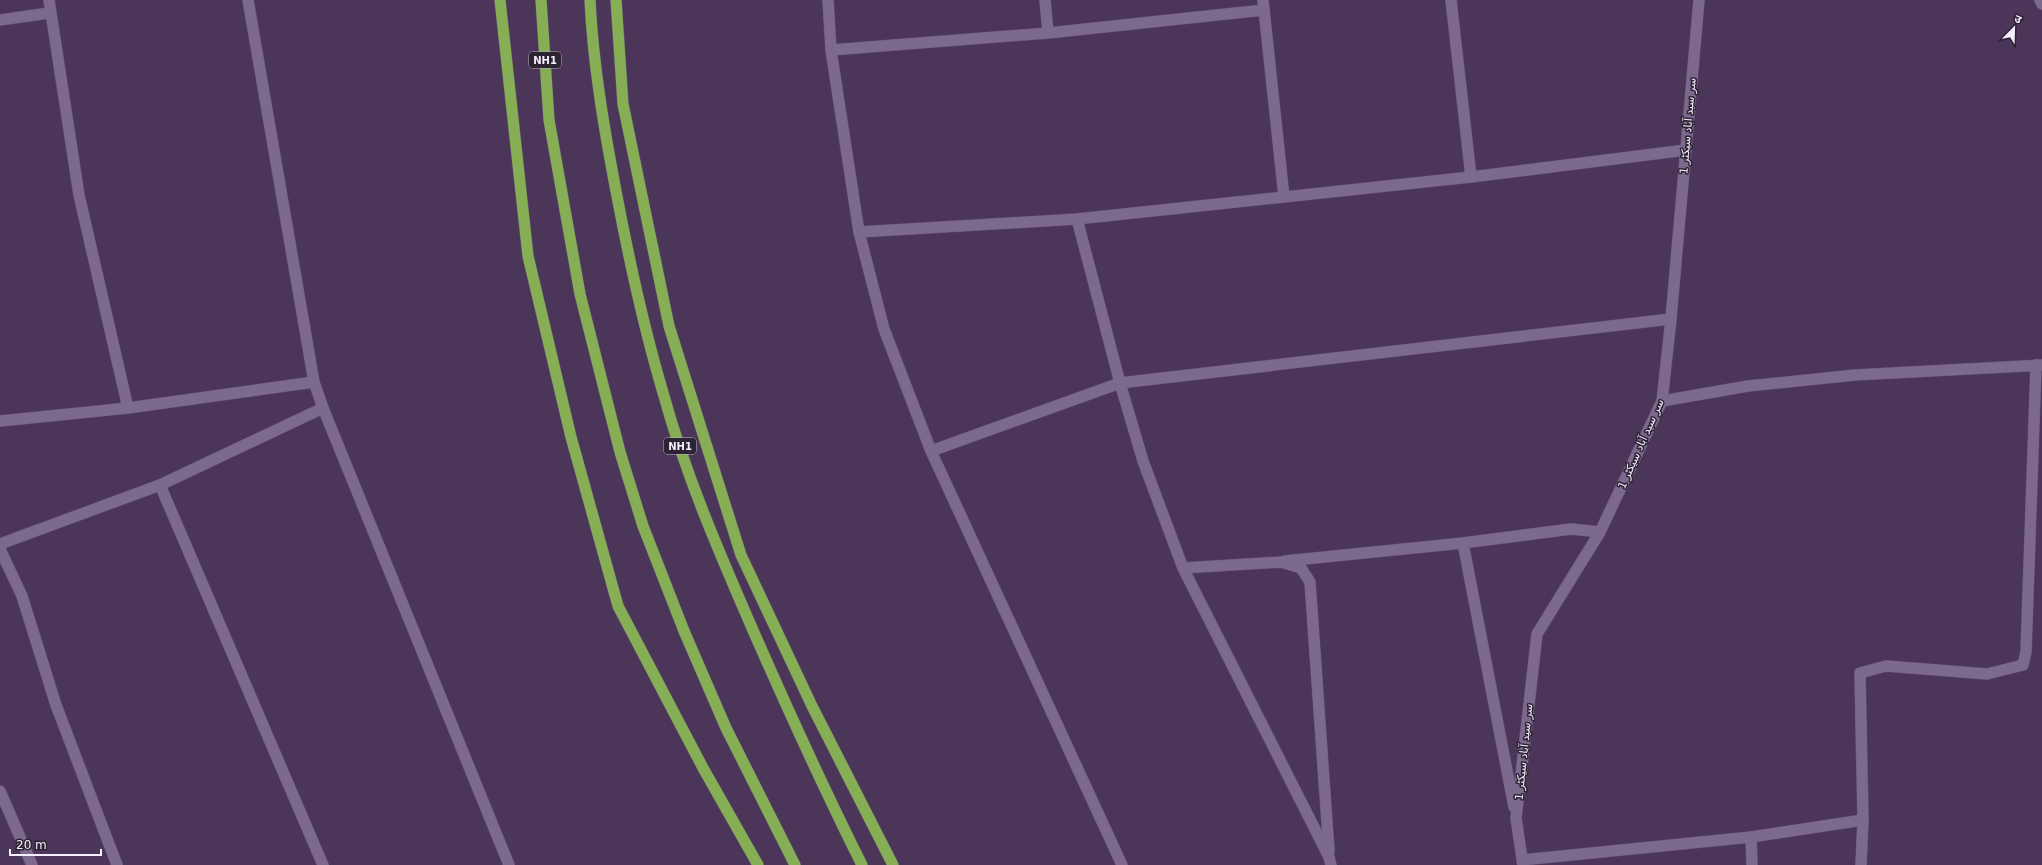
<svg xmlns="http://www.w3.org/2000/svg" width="2042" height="865" font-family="'DejaVu Sans','Noto Sans Arabic','Noto Sans Devanagari',sans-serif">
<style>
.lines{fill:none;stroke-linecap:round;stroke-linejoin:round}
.minor-casing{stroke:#635370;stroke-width:12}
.trunk-casing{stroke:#635370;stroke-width:12}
.minor{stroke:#7d688e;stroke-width:11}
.trunk{stroke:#86ae54;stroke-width:11}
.labels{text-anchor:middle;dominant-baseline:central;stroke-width:3;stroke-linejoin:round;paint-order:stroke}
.shield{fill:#2c2333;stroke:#b9b0c1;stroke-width:1}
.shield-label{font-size:10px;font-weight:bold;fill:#f6edfe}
.street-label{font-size:11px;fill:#f6edfe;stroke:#2c2333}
</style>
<rect width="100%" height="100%" fill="#4b3659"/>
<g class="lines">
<!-- minor casing -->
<g class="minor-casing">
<g id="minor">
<path d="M49 0 79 195 128 408"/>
<path d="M248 0 314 382 323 408 509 865"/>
<path d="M828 0 831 50 859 232 884 329 931 451 1122 865"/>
<path d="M1045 0 1048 33"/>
<path d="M1263 0 1284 197"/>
<path d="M1451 0 1471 177"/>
<path d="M2040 0 2042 4"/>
<path d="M0 20 49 13"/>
<path d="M831 50 1048 33 1264 10"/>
<path d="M1077 219 1120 383 1143 461 1183 568 1329 857 1331 865"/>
<path d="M859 232 1077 219 1471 177 1686 150"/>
<path d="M1662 401 1748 386 1855 375 2042 365"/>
<path d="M0 421 128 408 314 382"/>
<path d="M931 451 1120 383 1671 319"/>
<path d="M160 485 323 865"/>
<path d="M1463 543 1514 807"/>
<path d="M0 544 160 485 323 408"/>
<path d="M0 549 22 596 56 705 117 865"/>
<path d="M1285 561 1463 543 1571 529 1600 532"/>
<path d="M1183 568 1281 562 1301 568 1310 582 1329 851"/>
<path d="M0 791 32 865"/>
<path d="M1751 837 1752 865"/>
<path d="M1522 860 1751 837 1863 820"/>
<path d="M1523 865 1516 818 1537 634 1600 532 1662 401 1671 319 1699 0"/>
<path d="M1861 865 1863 820 1860 673 1886 666 1987 674 2023 665 2026 652 2036 365"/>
</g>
</g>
<!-- trunk casing -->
<g class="trunk-casing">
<g id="trunk">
<path d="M500 0 528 256 571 437 618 606 703 768 758 865"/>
<path d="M541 0 549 120 580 294 620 452 643 526 684 631 726 728 795 865"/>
<path d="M590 0C593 64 604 128 616 191 629 260 644 329 664 396 686 476 719 552 752 628 787 708 823 787 862 865"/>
<path d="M616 0 623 104 669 326 741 555 812 706 893 865"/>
</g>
</g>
<!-- minor -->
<use href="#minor" class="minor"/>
<!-- trunk -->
<use href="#trunk" class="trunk"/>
</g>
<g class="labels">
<!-- shield labels -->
<g class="shield">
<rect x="529" y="52" width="32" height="16" rx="3"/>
<rect x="664" y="438" width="32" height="16" rx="3"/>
</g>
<g class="shield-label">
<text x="545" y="60">NH1</text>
<text x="680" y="446">NH1</text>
</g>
<!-- street labels -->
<g class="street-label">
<text transform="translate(1688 126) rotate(-85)">سر سید آباد سیکٹر 1</text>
<text transform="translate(1641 444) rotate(-66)">سر سید آباد سیکٹر 1</text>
<text transform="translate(1524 752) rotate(-84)">سر سید آباد سیکٹر 1</text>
</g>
</g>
<!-- north arrow -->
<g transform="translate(2014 28) rotate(23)" stroke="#2c2333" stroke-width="3" paint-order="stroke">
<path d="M0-3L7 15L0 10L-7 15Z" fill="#f6edfe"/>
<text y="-6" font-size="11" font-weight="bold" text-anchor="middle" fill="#f6edfe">उ</text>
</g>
<!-- scale -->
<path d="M10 849v6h91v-6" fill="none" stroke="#f6edfe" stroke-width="2"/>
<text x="16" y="849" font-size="12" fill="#f6edfe" stroke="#2c2333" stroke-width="3" paint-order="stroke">20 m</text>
</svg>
